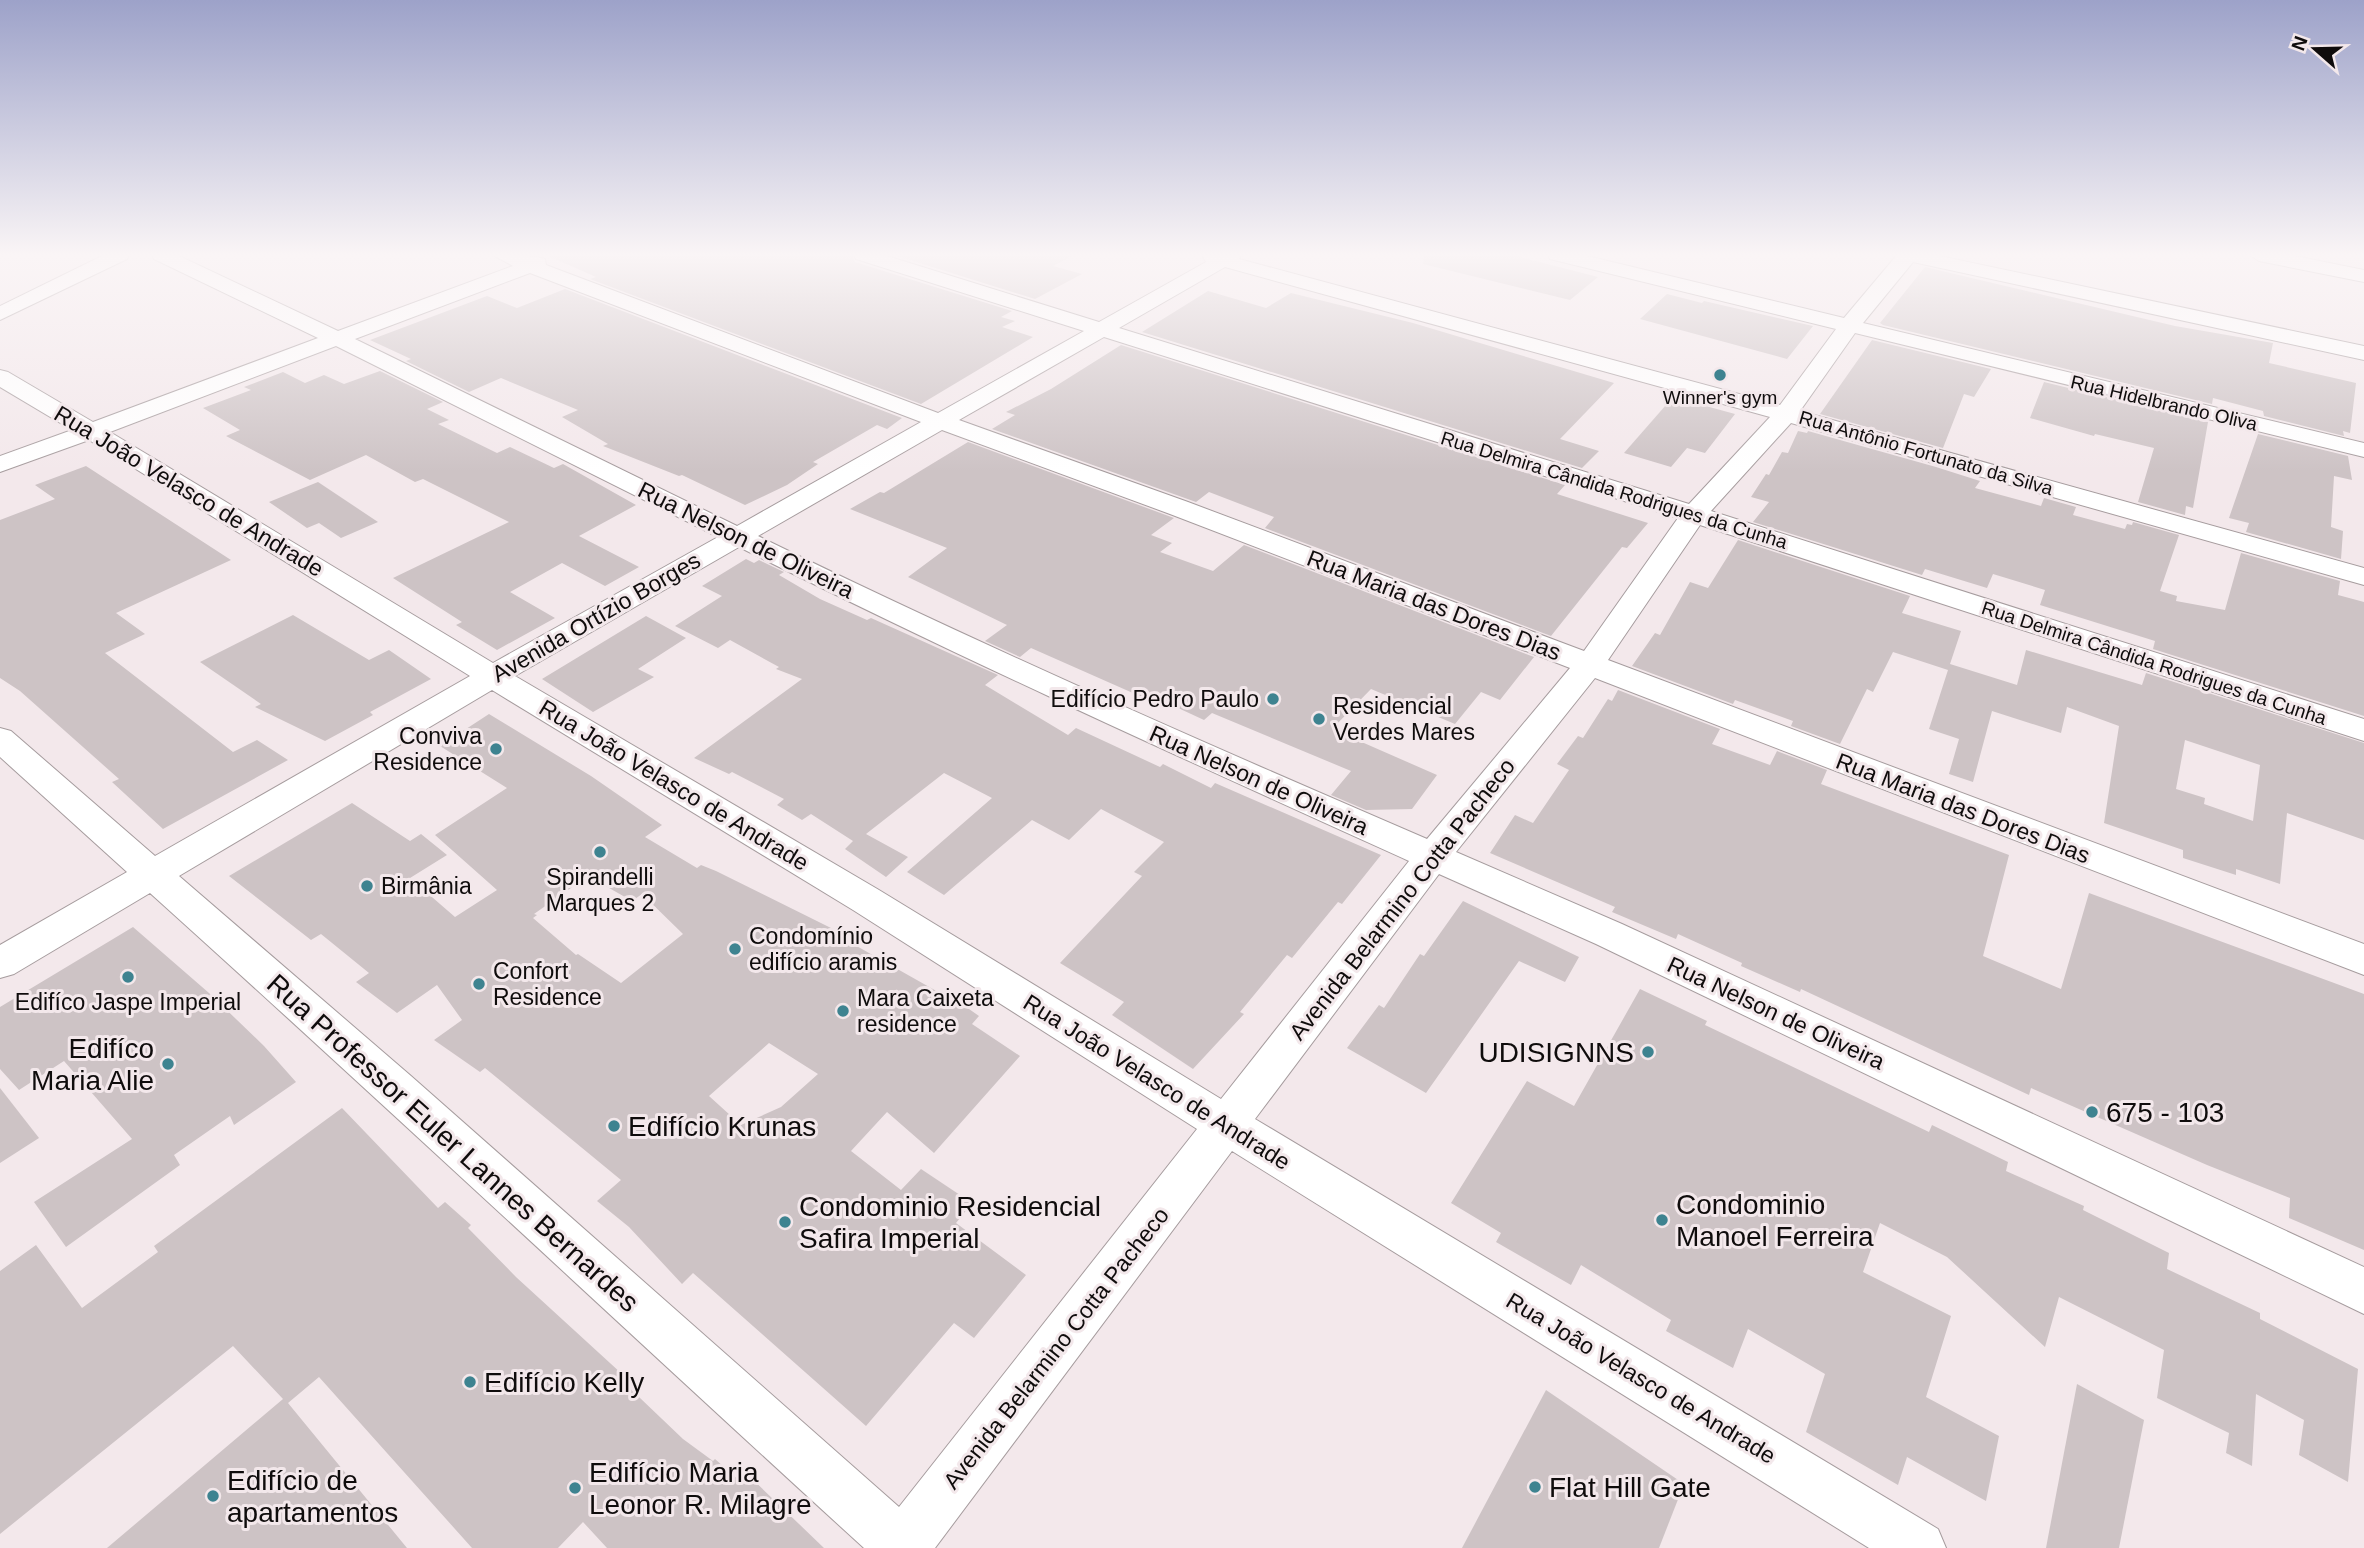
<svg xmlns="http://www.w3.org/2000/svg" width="2364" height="1548" font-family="Helvetica,sans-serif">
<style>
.building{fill:#cdc3c5;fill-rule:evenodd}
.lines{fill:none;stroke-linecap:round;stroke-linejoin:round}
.minor-casing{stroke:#a69c9e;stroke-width:2}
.minor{fill:#fff;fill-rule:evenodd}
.poi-dot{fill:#3e8390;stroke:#f3e8eb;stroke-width:2.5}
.labels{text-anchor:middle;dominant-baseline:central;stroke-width:6;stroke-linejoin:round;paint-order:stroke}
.far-poi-label{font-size:19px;fill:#0f0c0c;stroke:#f3e8eb}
.far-street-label{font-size:19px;fill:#0f0c0c;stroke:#f3e8eb}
.street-label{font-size:23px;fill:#0f0c0c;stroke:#f3e8eb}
.poi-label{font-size:23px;fill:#0f0c0c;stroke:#f3e8eb;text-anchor:start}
.near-poi-label{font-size:28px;fill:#0f0c0c;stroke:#f3e8eb;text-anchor:start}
.near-street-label{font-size:28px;fill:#0f0c0c;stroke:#f3e8eb}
</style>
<rect width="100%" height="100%" fill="#f3e8eb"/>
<!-- building -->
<g class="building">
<path d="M546 255H852L855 262 1012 311 1001 317 1015 321 1002 327 1033 337 921 404 590 279 596 277Z"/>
<path d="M894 255H1074L1053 266 1082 274 1035 299Z"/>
<path d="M1424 255H1512L1598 277 1570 300 1423 264Z"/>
<path d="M1925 267 2175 326 2273 343 2269 363 2356 383 2350 433 2343 431 2344 436 2264 416 2263 411 2213 398 2212 404 1883 325 1880 323Z"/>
<path d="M565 289 902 418 887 429 877 425 813 462 818 464 787 485 745 505 682 475 679 476 603 446 608 444 562 417 578 410 501 378 469 392 406 361 411 359 370 340 487 296 517 308Z"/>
<path d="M1208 291 1266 308 1291 293 1413 323 1614 383 1560 439 1599 451 1582 468 1142 332Z"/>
<path d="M1667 294 1702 303 1704 301 1813 326 1787 359 1640 319Z"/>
<path d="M1872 340 1991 369 1974 397 1964 394 1943 448 1820 414Z"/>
<path d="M1121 345 1565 485 1557 494 1648 523 1627 548 1622 547 1551 636 1265 528 1274 517 1209 492 1196 502 992 429 1015 415 1006 412 1051 389Z"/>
<path d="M380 371 443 402 427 409 449 420 438 424 497 453 510 447 554 468 563 464 636 505 579 536 639 567 605 586 562 563 510 592 555 618 497 650 456 625 462 622 393 578 509 522 423 479 415 482 366 455 310 480 226 436 240 430 203 408 251 390 244 387 283 372 305 383 324 375 344 384Z"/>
<path d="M2044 382 2208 422 2193 508 2186 506 2185 515 2138 502 2154 448 2095 434 2094 436 2030 418Z"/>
<path d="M1673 397 1735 414 1705 453 1687 448 1671 467 1624 453Z"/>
<path d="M1798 431 1807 433 1808 431 1936 467 1980 481 1975 488 2041 506 2044 498 2076 507 2073 515 2125 529 2127 524 2132 525 2133 522 2179 535 2160 591 2177 596 2176 601 2225 610 2241 553 2340 581 2338 595 2364 602V716L2153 649 2155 641 2040 605 2045 590 1993 574 1987 588 1925 569 1922 575 1753 522 1769 502 1751 497 1766 474 1769 475 1782 452 1788 453Z"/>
<path d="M2258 434 2348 456 2352 480 2334 476 2331 527 2343 531 2341 559 2246 532 2249 523 2229 518Z"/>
<path d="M968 442 1174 518 1151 535 1172 543 1160 552 1213 571 1244 545 1534 657 1500 700 1481 692 1455 724 1371 689 1332 729 1437 775 1412 809 1366 810 1331 795 1351 771 1212 713 1204 720 1163 701 1160 705 1031 648 1020 657 985 641 1007 625 908 577 947 548 850 509 880 492 884 493Z"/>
<path d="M86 466 231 560 116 613 145 634 105 653 233 752 257 740 288 760 163 829 112 782 119 779 20 691 0 678V520L55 499 35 485Z"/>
<path d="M318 482 378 522 341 538 319 523 307 528 269 502Z"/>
<path d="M1738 540 1910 596 1902 613 1961 631 1950 664 2017 685 2026 650 2142 685 2146 673 2364 743V840L2287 813 2280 884 2236 869V875L2183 858V850L2104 823 2119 726 2067 707 2061 733 1992 711 1973 782 1949 774 1959 739 1929 729 1948 670 1893 652 1873 692 1867 689 1840 744 1791 726 1793 721 1735 700 1733 704 1632 666 1655 633 1660 635 1690 582 1708 588ZM2185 740 2260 765 2253 821 2204 804 2205 798 2176 789Z"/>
<path d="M746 559 754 563 759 560 784 572 779 575 820 599 867 620 871 618 998 675 985 685 1068 735 1076 728 1160 767 1163 764 1211 788 1215 783 1381 855 1342 904 1338 902 1292 958 1287 955 1240 1012 1244 1014 1193 1069 1112 1015 1124 1002 1060 963 1142 876 1134 872 1164 842 1101 809 1069 840 1032 820 944 895 907 872 992 798 944 773 866 834 908 857 886 877 845 849 853 841 811 814 802 820 777 805 784 799 732 772 729 774 694 758 802 679 776 669 779 667 730 640 718 648 675 626 722 596 702 586Z"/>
<path d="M293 615 369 660 389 650 431 679 370 712 373 715 325 741 255 707 261 704 200 662Z"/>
<path d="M646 616 686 638 638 669 654 677 593 712 542 679Z"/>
<path d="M1618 690 1720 729 1712 744 1770 765 1777 751 1827 770 1821 784 2009 855 1983 956 2061 989 2089 893 2364 994V1250L2289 1218 2290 1198 2207 1165 2031 1088 2029 1095 1801 989 1800 992 1741 966 1742 963 1678 934 1676 939 1612 912 1615 907 1490 853 1515 815 1533 823 1569 770 1557 764 1578 736 1583 738 1608 699 1612 701Z"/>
<path d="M489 714 591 776 662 825 645 837 697 868 701 865 716 871 833 929 830 931 947 997 949 995 979 1016 972 1024 1020 1056 934 1153 887 1112 851 1151 901 1190 921 1169 972 1203 956 1223 1026 1275 974 1338 954 1323 866 1426 693 1273 682 1284 629 1227 597 1201 621 1180 485 1068 480 1072 434 1040 462 1020 437 985 397 1013 356 982 369 973 321 934 311 940 229 876 352 803 410 841 421 834 447 855 410 878 455 917 497 890 435 835 507 788 440 746ZM588 876 632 901 642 894 683 934 621 983 578 954 576 955 533 918 537 915 534 914ZM769 1043 818 1074 781 1107 741 1125 709 1096Z"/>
<path d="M1463 901 1579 957 1565 982 1519 961 1426 1093 1347 1048 1379 1005 1384 1008 1420 954 1424 956Z"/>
<path d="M133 927 209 993 264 1046 296 1082 234 1125 230 1116 174 1155 180 1165 66 1247 34 1202 132 1139 64 1061 19 1090 0 1069V1007Z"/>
<path d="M1640 989 1707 1021 1705 1025 1929 1132 1932 1125 2008 1162 2006 1171 2084 1206 2083 1210 2169 1253 2167 1269 2260 1313V1319L2358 1369 2348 1482 2299 1455 2304 1420 2256 1394 2252 1466 2226 1453 2229 1433 2157 1398 2164 1350 2059 1297 2045 1347 1947 1257 1880 1223 1863 1272 1951 1316 1926 1397 1999 1436 1986 1501 1907 1457 1898 1485 1806 1432 1825 1374 1748 1329 1733 1368 1666 1331 1671 1320 1581 1265 1571 1285 1496 1242 1501 1233 1451 1203 1527 1081 1574 1106Z"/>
<path d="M0 1088 39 1138 0 1163Z"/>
<path d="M342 1108 438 1208 445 1202 471 1225 468 1228 516 1277 622 1374 618 1377 683 1439 713 1461 715 1459 741 1482 747 1474 824 1548H607L583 1522 558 1548H472L319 1377 288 1403 407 1548H107L283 1399 233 1346 0 1534V1271L36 1245 82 1308 158 1252 154 1246Z"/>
<path d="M2077 1384 2144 1420 2119 1548H2046Z"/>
<path d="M1546 1390 1684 1484 1659 1548H1462Z"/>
</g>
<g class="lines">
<!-- minor casing -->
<g class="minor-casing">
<g id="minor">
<path d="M104 255H129L127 259 0 320V306Z"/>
<path d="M152 255H177L338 331 513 266 493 255C510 255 529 255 545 259L546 265 938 413 1084 331 856 259 854 255H884L1099 322 1206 262 1202 255H1241L1239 259 1780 405 1836 329 1550 259 1548 255H1583L1844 318 1897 255H1935L2364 346V360L1913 262 1863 323 2364 443V457L1855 333 1800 411 2364 568V585L1791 423 1711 511 2364 719V741L1700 525 1608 660 2364 944V975L1595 678 1456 852 1622 924 2364 1267V1314L1596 944 1439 874 1255 1119 1938 1529 1946 1548H1869L1232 1151 935 1548H864C625 1330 390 1109 150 893L14 974 0 978V945L127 872 0 757V728L11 731 155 856 470 676 89 440 0 472V456L72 430 0 387V370L8 372 93 422 318 338 154 259ZM1225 267 1770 417 1689 504 1119 328ZM530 273 921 422 737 526 355 339ZM1104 337 1678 518 1584 651 1188 502 959 420ZM336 346 718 537 493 663 110 432ZM942 430 1170 514 1570 668 1427 839C1202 742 978 644 758 536ZM739 547C960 658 1184 759 1409 861L1221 1099 879 890 515 676ZM492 690 853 910 1197 1129 899 1507 411 1076 179 876Z"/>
<path d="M2250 255H2290L2364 270V282L2259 261Z"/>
</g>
</g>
<!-- minor -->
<use href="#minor" class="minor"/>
</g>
<!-- sky -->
<linearGradient id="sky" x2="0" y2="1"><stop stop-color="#9da2c9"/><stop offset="0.54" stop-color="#faf5f6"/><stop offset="1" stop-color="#faf5f6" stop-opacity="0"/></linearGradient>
<rect width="2364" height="472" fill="url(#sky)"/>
<!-- markers -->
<g class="poi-dot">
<circle cx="1720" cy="375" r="7"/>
<circle cx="1273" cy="699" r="7"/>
<circle cx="1319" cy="719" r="7"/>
<circle cx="496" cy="749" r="7"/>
<circle cx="600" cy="852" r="7"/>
<circle cx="367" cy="886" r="7"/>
<circle cx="735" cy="949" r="7"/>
<circle cx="128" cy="977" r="7"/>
<circle cx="479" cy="984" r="7"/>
<circle cx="843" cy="1011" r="7"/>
<circle cx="1648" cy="1052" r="7"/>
<circle cx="168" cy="1064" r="7"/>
<circle cx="2092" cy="1112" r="7"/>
<circle cx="614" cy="1126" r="7"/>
<circle cx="1662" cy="1220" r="7"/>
<circle cx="785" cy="1222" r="7"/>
<circle cx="470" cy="1382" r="7"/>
<circle cx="1535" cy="1487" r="7"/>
<circle cx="575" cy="1488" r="7"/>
<circle cx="213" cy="1496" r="7"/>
</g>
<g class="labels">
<!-- far-poi labels -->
<g class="far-poi-label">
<text x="1720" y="397">Winner's gym</text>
</g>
<!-- far-street labels -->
<g class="far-street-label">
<text transform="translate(2164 403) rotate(13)">Rua Hidelbrando Oliva</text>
<text transform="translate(1926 453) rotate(16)">Rua Antônio Fortunato da Silva</text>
<text transform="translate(1614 490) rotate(17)">Rua Delmira Cândida Rodrigues da Cunha</text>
<text transform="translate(2154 663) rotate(18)">Rua Delmira Cândida Rodrigues da Cunha</text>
</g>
<!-- street labels -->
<g class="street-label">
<text transform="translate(189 491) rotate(31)">Rua João Velasco de Andrade</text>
<text transform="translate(746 540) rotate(26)">Rua Nelson de Oliveira</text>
<text transform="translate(1434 605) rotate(21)">Rua Maria das Dores Dias</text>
<text transform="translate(596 617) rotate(-30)">Avenida Ortízio Borges</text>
<text transform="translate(1259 780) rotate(24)">Rua Nelson de Oliveira</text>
<text transform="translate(674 785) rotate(31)">Rua João Velasco de Andrade</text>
<text transform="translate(1963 808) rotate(21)">Rua Maria das Dores Dias</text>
<text transform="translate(1402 899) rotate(-52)">Avenida Belarmino Cotta Pacheco</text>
<text transform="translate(1776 1013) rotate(25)">Rua Nelson de Oliveira</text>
<text transform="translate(1157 1082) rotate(32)">Rua João Velasco de Andrade</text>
<text transform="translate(1056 1348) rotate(-52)">Avenida Belarmino Cotta Pacheco</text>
<text transform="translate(1641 1378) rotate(31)">Rua João Velasco de Andrade</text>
</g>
<!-- poi labels -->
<g class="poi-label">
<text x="1259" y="699" text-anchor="end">Edifício Pedro Paulo</text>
<text x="1333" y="706">Residencial<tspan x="1333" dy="26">Verdes Mares</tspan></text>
<text x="482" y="736" text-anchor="end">Conviva<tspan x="482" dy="26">Residence</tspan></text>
<text x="600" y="877" text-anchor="middle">Spirandelli<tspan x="600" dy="26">Marques 2</tspan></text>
<text x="381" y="886">Birmânia</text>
<text x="749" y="936">Condomínio<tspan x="749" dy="26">edifício aramis</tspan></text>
<text x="493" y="971">Confort<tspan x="493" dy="26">Residence</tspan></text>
<text x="857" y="998">Mara Caixeta<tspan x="857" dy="26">residence</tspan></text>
<text x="128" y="1002" text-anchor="middle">Edifíco Jaspe Imperial</text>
</g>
<!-- near-poi labels -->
<g class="near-poi-label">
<text x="154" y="1048" text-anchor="end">Edifíco<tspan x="154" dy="32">Maria Alie</tspan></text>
<text x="1634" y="1052" text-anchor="end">UDISIGNNS</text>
<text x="2106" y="1112">675 - 103</text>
<text x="628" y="1126">Edifício Krunas</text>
<text x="1676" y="1204">Condominio<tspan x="1676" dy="32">Manoel Ferreira</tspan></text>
<text x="799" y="1206">Condominio Residencial<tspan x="799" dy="32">Safira Imperial</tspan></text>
<text x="484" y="1382">Edifício Kelly</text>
<text x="589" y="1472">Edifício Maria<tspan x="589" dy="32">Leonor R. Milagre</tspan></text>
<text x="227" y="1480">Edifício de<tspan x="227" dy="32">apartamentos</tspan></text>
<text x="1549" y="1487">Flat Hill Gate</text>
</g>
<!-- near-street labels -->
<g class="near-street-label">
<text transform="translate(453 1143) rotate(42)">Rua Professor Euler Lannes Bernardes</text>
</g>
</g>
<!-- north arrow -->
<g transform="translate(2315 49) rotate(290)" stroke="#f3e8eb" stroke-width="5" paint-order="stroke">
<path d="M0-5L12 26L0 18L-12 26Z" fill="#0f0c0c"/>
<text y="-10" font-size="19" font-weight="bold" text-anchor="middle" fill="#0f0c0c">N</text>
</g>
</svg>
